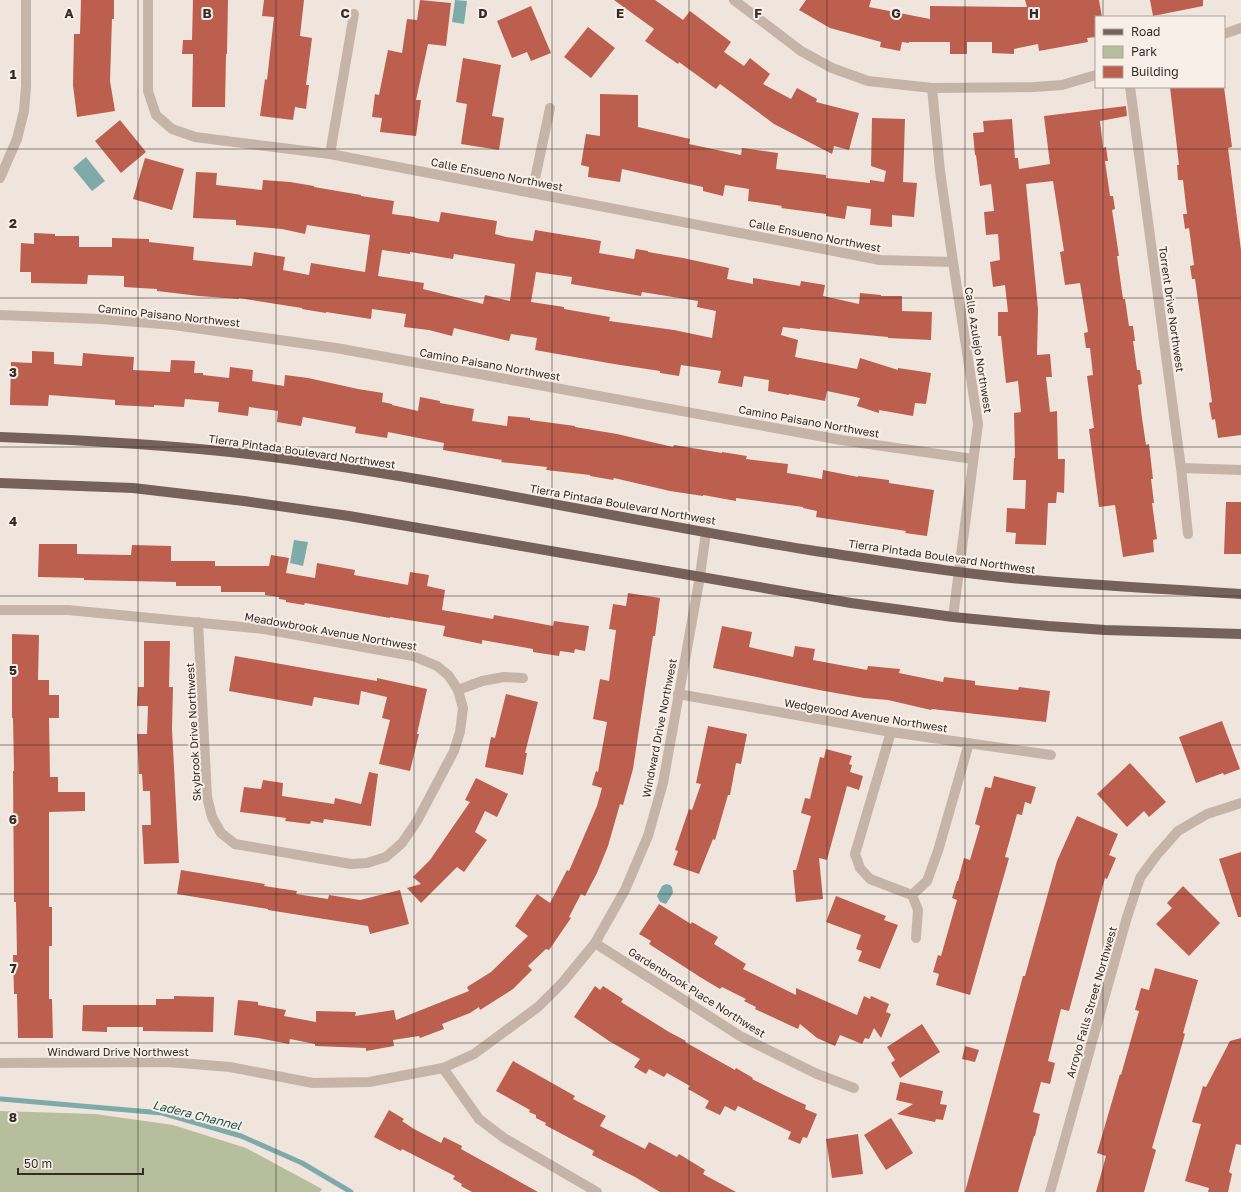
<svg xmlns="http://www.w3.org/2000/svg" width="1241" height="1192" font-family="'Golos Text',sans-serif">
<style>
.green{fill:#b6be9e}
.water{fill:#7eaba9}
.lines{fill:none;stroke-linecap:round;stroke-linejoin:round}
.stream{stroke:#7eaba9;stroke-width:5}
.building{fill:#bd5f4e;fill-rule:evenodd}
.minor{stroke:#c7b4a9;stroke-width:10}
.major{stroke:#76615b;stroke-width:10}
.grid{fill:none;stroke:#352b28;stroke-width:1;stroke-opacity:0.55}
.labels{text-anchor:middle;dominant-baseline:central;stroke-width:4;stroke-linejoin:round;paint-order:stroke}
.street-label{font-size:11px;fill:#352b28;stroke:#f8f0e8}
.water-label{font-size:12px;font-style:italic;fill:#215352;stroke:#f8f0e8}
.grid-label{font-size:13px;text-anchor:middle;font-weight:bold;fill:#352b28;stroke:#f8f0e8;stroke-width:4;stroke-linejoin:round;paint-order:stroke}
</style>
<rect width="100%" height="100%" fill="#f0e5dc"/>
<!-- green -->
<path class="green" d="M0 1111 95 1114 173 1125 246 1148 322 1189 320 1192H0Z"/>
<!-- water -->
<g class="water">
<path d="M455 0 467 1 464 24 452 22Z"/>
<path d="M86 157 105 181 92 191 73 168Z"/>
<path d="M294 540 308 542 303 566 290 563Z"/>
<path d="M666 884 670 885 672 887 673 893 666 904 660 902 657 896 662 886Z"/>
</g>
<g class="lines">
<!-- stream -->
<path class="stream" d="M1 1099 162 1113 241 1136 302 1163 351 1192"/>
</g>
<!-- building -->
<g class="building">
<path d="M81 0H114V19H112L110 81 115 111 77 117 73 85 74 34H80Z"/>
<path d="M193 0H228L227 54H226L225 107H192L193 54H182L183 40H192Z"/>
<path d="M264 0H304L300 36 312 38 306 85H309L306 109 295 107 293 120 260 116 265 79 267 80 274 17 262 16Z"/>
<path d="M420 0 451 3 446 46 428 44 416 100H421L416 136 380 132 382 118 372 117 375 94 379 95 388 50 402 53 407 19 417 20Z"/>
<path d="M614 0H655L683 20 690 11 731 42 724 52 744 66 750 58 770 74 763 84 791 99 797 88 817 99 816 102 859 113 849 150 834 146 832 154 774 124 720 84 716 89 679 62 678 64 645 41 654 29Z"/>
<path d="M806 0H871L869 7 930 19V6L1027 7 1025 0H1099L1102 17H1096V37L1087 38 1088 42 1039 51 1038 44 1014 49V54L992 53V42H967V54H950V42H909V43L902 42 900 51 880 47 881 42 830 28 799 10Z"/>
<path d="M1150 0H1203V6L1153 16Z"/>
<path d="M531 6 551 53 531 61 527 52 512 58 497 21Z"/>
<path d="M588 27 615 48 591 78 564 57Z"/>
<path d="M463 58 501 65 492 116 504 118 499 150 461 144 467 104 456 102Z"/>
<path d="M1170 87H1224L1232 147 1228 148 1241 250V435L1218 438 1215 419 1212 420 1209 403 1212 402 1208 372 1195 279H1192L1190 266 1194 265 1189 228 1185 229 1183 214H1187L1183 180H1178L1177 165H1179Z"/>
<path d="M600 94 638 95V127L690 139 689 144 741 155 742 148 778 153 776 169 826 175V178L870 183V180L884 182 886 171 871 166 872 118 905 119 903 182 917 183 914 217 892 215V227L870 225 871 209 847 206 845 219 826 216V214L781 208 782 206 748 201 749 189 725 185 723 196 703 191V187L622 169 620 182 588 177 589 167 581 165 586 134 600 136Z"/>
<path d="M1126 106 1127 116 1100 121 1103 148 1106 147 1108 161H1105L1110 196H1113L1115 209 1112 210 1119 256H1117L1123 299H1125L1129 326H1133L1135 341H1133L1137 370H1140L1142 384 1138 385 1142 418 1146 445 1149 444 1153 479H1151L1154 503H1152L1157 539 1153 540 1154 552 1123 557 1115 505 1099 507 1089 429 1094 428 1087 376 1093 375 1090 348H1086L1084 333 1088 332 1080 283 1065 285 1060 252 1064 251 1053 181 1026 184 1038 309 1037 355 1050 354 1052 377H1046L1050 412 1057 411 1058 459H1065L1064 493 1057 492 1056 503H1048L1046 545 1015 544 1016 533 1006 532 1007 508 1025 509 1026 480H1013L1014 458H1015L1014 413 1021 412 1018 381 1006 383 1001 336H998V312H1008L1005 285 993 287 990 262 1000 260 998 234 986 235 984 212 994 211 991 184 980 186 976 155H975L973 133 984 132 983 121 1012 119 1015 158H1018L1019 169 1050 164 1044 116Z"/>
<path d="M120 120 146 152 121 173 95 141Z"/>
<path d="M145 158 184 169 172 210 133 199Z"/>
<path d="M196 172 217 173 216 185 262 190 263 180 290 182 314 186V187L361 195V196L394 201 392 214 415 217V218L439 222 441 212 497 221 495 234 506 237 533 241 535 230 601 241 599 253 634 259 636 249 648 251V252L683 258 729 268 727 279 753 284V278L800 286 801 281 825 285 823 296 859 304 860 293 881 295V296H902V311L932 312 931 340 888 338V337L813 330 800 328V329L783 327 781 335 798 340 795 357 857 369 860 358 898 370V368L931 373 926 404 915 403 913 416 879 410V413L857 406 860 398 827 391 825 401 789 394V395L768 391 769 380 744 376 742 387 718 383 721 371 681 365 679 376 660 373V371L614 364 535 350 537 338 511 334 509 341 454 328 452 336 429 330 404 327 406 314 372 309 371 319 326 312V313L302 309V308L239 298V299L199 296 157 291V289L124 287V276L88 275 87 284 31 283V272H20L21 243 34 244V233L55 234V236H79V247H112V238L149 239V242L194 247 193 260 252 266 254 252 285 257 283 270 309 275 311 263 365 272 370 235 307 225 305 234 282 229 236 225V220L193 218ZM382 250 410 254V252L453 259 454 254 515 264 510 301 485 295 483 304 423 289 424 283 378 276ZM536 272 572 277 571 284 641 296 642 292 698 301 697 307 716 311 712 338 674 330 609 321 610 317 564 309V307L531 302Z"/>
<path d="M32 351 54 352V364L82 366 83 353 104 355 134 357 133 370 170 372 171 360 195 361 194 373H203V375L229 378 230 367 253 370 252 381 284 386 285 375 308 378 358 389 383 393 382 402 392 404V405L418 411 420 397 440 401V403L474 409 472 421 507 426 508 416 530 418V420L575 426V427L617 434 673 447 674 445 722 453V452L747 456 746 459 788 464 787 473 822 479 823 470 858 477V476L889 480V483L934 490 927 536 905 533 906 531 816 517 817 511 803 508V507L736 498V501L703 495V496L670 491 614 478 613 480 590 476V475L546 470 547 467 501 462 502 460 443 450 444 443 388 432 387 438 355 433 356 427 303 417 301 426 277 422 278 411 249 407 248 416 218 412 219 402 185 399 184 407 154 405V407L115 405V400L49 395 48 406 10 405 11 362 32 363Z"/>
<path d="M1226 502H1241V554H1224Z"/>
<path d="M39 544H77V554L131 555 132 545 171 546V561H215V566H269L271 555 289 558 286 573 315 578 317 563 355 570 354 575 408 585 410 572 429 575 427 586 445 590 442 610 493 619 494 615 553 626 554 621 589 626 585 651 575 649 574 653 560 651 559 656 533 652V649L482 640V644L443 636 445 626 390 617V618L305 603 304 605 286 602V600L279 599V597L265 595V592H221V586H176V582L84 580V578L38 577Z"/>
<path d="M628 593 660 598 655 636H653L633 769 623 805 620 804 608 846 597 873 585 896 581 894 569 917 571 918 549 950 546 949 528 966 532 970 513 989 480 1010 479 1007 470 1013 442 1024 444 1029 420 1038 419 1036 393 1040 394 1046 366 1051V1048L315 1046V1044L290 1039 289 1044 258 1038 234 1035 238 1000 258 1002V1005L286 1010 284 1016 316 1022V1011L356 1012 355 1016 394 1010 396 1020 469 991 467 987 491 972 528 936 515 926 537 894 550 903 567 870 569 871 597 806 602 788 592 785 596 771 598 772 607 722 593 719 600 679 609 681 616 630 609 629 613 604 626 606Z"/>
<path d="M722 626 752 632 749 647 793 657 795 646 815 649 813 660 867 670 868 666 900 669 899 673 943 682 944 677 975 681V685L1018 690 1019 687 1050 691 1046 722 932 709 931 710 888 700 864 698 819 690 713 668Z"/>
<path d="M12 634 39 635 38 680H49V695H59V718H49L50 777H58V792H85V811L49 812V907H52V946H49V999H52L53 1038H18L17 994H14L13 955H17L16 902H14L13 771H14L13 718H12Z"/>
<path d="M144 641H170L169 687H173L172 729 179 863 144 864 142 825H151L150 791H143L142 774H139L137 734H147L148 706H137L138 687H144Z"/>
<path d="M235 656 377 681V678L427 689 417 734H419L410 771 379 764 390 720 382 718 387 697 361 691 359 705 314 697 312 706 229 691Z"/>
<path d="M506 694 538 702 525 753H527L523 775 485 767 491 737 495 738Z"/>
<path d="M1222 721 1240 769 1224 775 1223 773 1196 783 1179 737Z"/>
<path d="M708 726 747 734 741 764 736 763 730 795H728L715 840 713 839 699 874 673 865 678 851 675 850 689 809 692 810 701 784 696 783Z"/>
<path d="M826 749 852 756 849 764 852 765 850 772 863 776 859 790 847 786 827 860 819 858 823 899 796 902 793 870H796L811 816 801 813 805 798 810 799 820 757 824 758Z"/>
<path d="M1130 763 1166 802 1149 817 1144 811 1127 827 1097 794Z"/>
<path d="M369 772 378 774 371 826 324 819 323 823 311 821 310 824 285 821 286 818 240 812 244 787 261 789 263 780 283 783 282 796 334 804 335 798 361 804Z"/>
<path d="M994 776 1036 787 1031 804 1025 802 1022 815 1017 814 1005 857 1009 858 970 995 936 985 939 974 933 972 938 955 941 956 957 900 952 898 957 881H958L964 858 970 860 980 826 975 824 985 787 991 788Z"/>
<path d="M476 778 508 794 497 817 485 811 475 832 487 840 464 872 457 867 421 903 407 888 421 884 413 877 430 860 470 802 465 800Z"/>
<path d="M1077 816 1118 834 1109 855 1116 858 1107 879 1105 878 1069 1011 1061 1009 1048 1061 1055 1063 1050 1084 1041 1082 1033 1112 1040 1114 1035 1136H1034L1018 1192H965L1023 976H1025L1057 861Z"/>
<path d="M1241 852V917H1238L1219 859Z"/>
<path d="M181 870 265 884 264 886 297 891 296 894 328 899 329 895 360 900 400 890 409 924 370 934 368 926 268 910V909L177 894Z"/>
<path d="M1183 886 1220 923 1189 956 1156 924 1172 908 1167 903Z"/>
<path d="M836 896 886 916 884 920 898 925 880 969 858 961 862 951 856 949 861 935 826 922Z"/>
<path d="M659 904 691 924 692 922 718 937 714 944 746 964 743 969 796 995V988L857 1015 864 996 870 999 871 996 889 1004 886 1012 891 1014 881 1038 874 1028 869 1039 865 1038 862 1044 840 1035 835 1046 817 1038 800 1024 798 1029 755 1009 756 1007 744 1001 746 999 722 987 720 989 700 977 649 944 651 941 639 934Z"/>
<path d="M1155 968 1198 980 1183 1033 1185 1034 1152 1148 1156 1150 1144 1192H1096L1106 1156 1097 1153 1120 1074 1121 1075 1139 1011 1135 1010 1141 988 1149 990Z"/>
<path d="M595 986 600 990 603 986 623 999 621 1002 669 1032 686 1041 685 1042 735 1070 736 1068 753 1078 752 1079 784 1095 806 1105 805 1109 817 1114 807 1138 803 1137 800 1144 788 1139 791 1132 738 1106 735 1111 725 1106 720 1115 705 1108 709 1101 688 1089 690 1086 667 1073 664 1077 649 1069 646 1074 634 1067 640 1059 609 1041 574 1017Z"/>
<path d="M174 996 214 997 213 1032 143 1031V1027H107V1032L82 1031 83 1005H156V999H174Z"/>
<path d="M922 1024 940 1052 900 1078 891 1063 895 1060 887 1047Z"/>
<path d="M1241 1038V1145L1236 1144 1229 1172 1232 1174 1228 1192H1208L1209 1188 1185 1181 1201 1124 1192 1122 1203 1086 1206 1087 1230 1041Z"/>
<path d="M965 1046 979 1050 975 1062 962 1059Z"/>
<path d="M513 1061 575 1096 573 1099 606 1116 600 1126 645 1149 649 1142 677 1157 679 1154 705 1170 703 1174 736 1192H660L635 1177 592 1155 594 1151 545 1125 546 1123 536 1118V1115L529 1112 530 1110 496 1091Z"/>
<path d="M900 1082 943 1091 940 1104 947 1105 943 1120 936 1119 935 1122 897 1114 913 1104 896 1100Z"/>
<path d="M389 1110 404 1119 402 1121 414 1129 441 1143 444 1137 462 1146 461 1149 538 1192H472L461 1186 462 1184 453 1179 455 1176 402 1149 401 1151 374 1137Z"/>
<path d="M891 1118 913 1153 886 1170 864 1135Z"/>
<path d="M858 1134 863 1174 832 1178 826 1139Z"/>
</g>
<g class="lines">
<!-- minor -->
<g class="minor">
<path d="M148 0V91L156 115 172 129 195 137 330 154 880 260 953 262"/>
<path d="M734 0 801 51 832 68 868 81 932 88 1034 87 1062 85 1096 75"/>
<path d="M1224 34 1241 28"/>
<path d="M1130 87 1181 468 1188 534"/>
<path d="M932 88 940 171 953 262 978 424 953 617"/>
<path d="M330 154 354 14"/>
<path d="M0 178 17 139 24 111 26 86V0"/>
<path d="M532 193 550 108"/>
<path d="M0 315 101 319 174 325 336 348 841 440 973 459"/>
<path d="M1181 468 1241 470"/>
<path d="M0 610H68L264 629 413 656 437 666 449 676 458 690 463 708 460 732 454 751 417 821 402 843 386 857 367 863 351 864 235 844 221 833 212 817 207 797 198 622"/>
<path d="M458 690 482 681 504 677 523 678"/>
<path d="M678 694 891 732 1051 755"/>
<path d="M891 732 855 854 860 868 870 879 912 895 918 910 916 938"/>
<path d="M912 895 927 881 938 851 969 743"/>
<path d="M595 943 740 1036 817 1074 854 1088"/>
<path d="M0 1063 168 1062 230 1067 313 1083 369 1082 443 1068 474 1054 538 1007 563 982 595 943 625 890 648 836 663 783 700 576 706 532"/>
<path d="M443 1068 479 1119 504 1138 597 1192"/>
<path d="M1050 1192 1127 917 1140 878 1156 856 1178 831 1207 814 1241 803"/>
</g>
<!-- major -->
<g class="major">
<path d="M0 437C86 440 172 445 257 455 443 478 625 521 809 550 884 561 959 574 1034 580 1103 586 1172 589 1241 594"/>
<path d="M0 483 133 488 244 501 349 516 851 603 953 617 1048 626 1105 630 1241 634"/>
</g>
</g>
<!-- grid -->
<path class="grid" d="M138 0V1192M276 0V1192M414 0V1192M552 0V1192M689 0V1192M827 0V1192M965 0V1192M1103 0V17M1103 87V1192M0 149H1241M0 298H1241M0 447H1241M0 596H1241M0 745H1241M0 894H1241M0 1043H1241"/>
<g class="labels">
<!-- street labels -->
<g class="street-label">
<text transform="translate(497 174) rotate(11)">Calle Ensueno Northwest</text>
<text transform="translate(815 235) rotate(11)">Calle Ensueno Northwest</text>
<text transform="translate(1172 309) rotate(82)">Torrent Drive Northwest</text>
<text transform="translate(169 315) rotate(6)">Camino Paisano Northwest</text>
<text transform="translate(979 350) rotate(81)">Calle Azulejo Northwest</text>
<text transform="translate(490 364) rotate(10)">Camino Paisano Northwest</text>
<text transform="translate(809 421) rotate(10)">Camino Paisano Northwest</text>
<text transform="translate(302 451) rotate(8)">Tierra Pintada Boulevard Northwest</text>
<text transform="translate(623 504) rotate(10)">Tierra Pintada Boulevard Northwest</text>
<text transform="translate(942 556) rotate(8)">Tierra Pintada Boulevard Northwest</text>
<text transform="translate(331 631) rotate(10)">Meadowbrook Avenue Northwest</text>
<text transform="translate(866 715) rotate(9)">Wedgewood Avenue Northwest</text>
<text transform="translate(659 728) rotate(-79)">Windward Drive Northwest</text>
<text transform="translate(193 732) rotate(-93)">Skybrook Drive Northwest</text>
<text transform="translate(697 992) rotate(32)">Gardenbrook Place Northwest</text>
<text transform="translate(1091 1002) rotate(-74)">Arroyo Falls Street Northwest</text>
<text x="118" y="1051">Windward Drive Northwest</text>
</g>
<!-- water labels -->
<g class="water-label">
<text transform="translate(197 1115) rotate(14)">Ladera Channel</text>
</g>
</g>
<g class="grid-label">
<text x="69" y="18">A</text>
<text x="207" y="18">B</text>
<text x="345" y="18">C</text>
<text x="483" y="18">D</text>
<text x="620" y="18">E</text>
<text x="758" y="18">F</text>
<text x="896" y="18">G</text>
<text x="1034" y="18">H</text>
<text x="13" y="79">1</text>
<text x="13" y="228">2</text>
<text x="13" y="377">3</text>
<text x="13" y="526">4</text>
<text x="13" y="675">5</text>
<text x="13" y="824">6</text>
<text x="13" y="973">7</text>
<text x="13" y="1122">8</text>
</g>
<!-- legend -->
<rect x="1095" y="16" width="130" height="72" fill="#f8f0e8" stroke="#aaa19b"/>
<rect x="1103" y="29" width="20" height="6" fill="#76615b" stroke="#aaa19b"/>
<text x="1131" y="36" font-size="12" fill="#352b28">Road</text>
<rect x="1103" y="46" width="20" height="12" fill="#b6be9e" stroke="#aaa19b"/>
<text x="1131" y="56" font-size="12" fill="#352b28">Park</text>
<rect x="1103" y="66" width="20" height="12" fill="#bd5f4e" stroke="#aaa19b"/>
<text x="1131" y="76" font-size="12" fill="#352b28">Building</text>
<!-- scale -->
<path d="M18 1168v6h125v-6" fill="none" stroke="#352b28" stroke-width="2"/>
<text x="24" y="1168" font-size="12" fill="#352b28" stroke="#f8f0e8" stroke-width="3" paint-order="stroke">50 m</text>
</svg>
